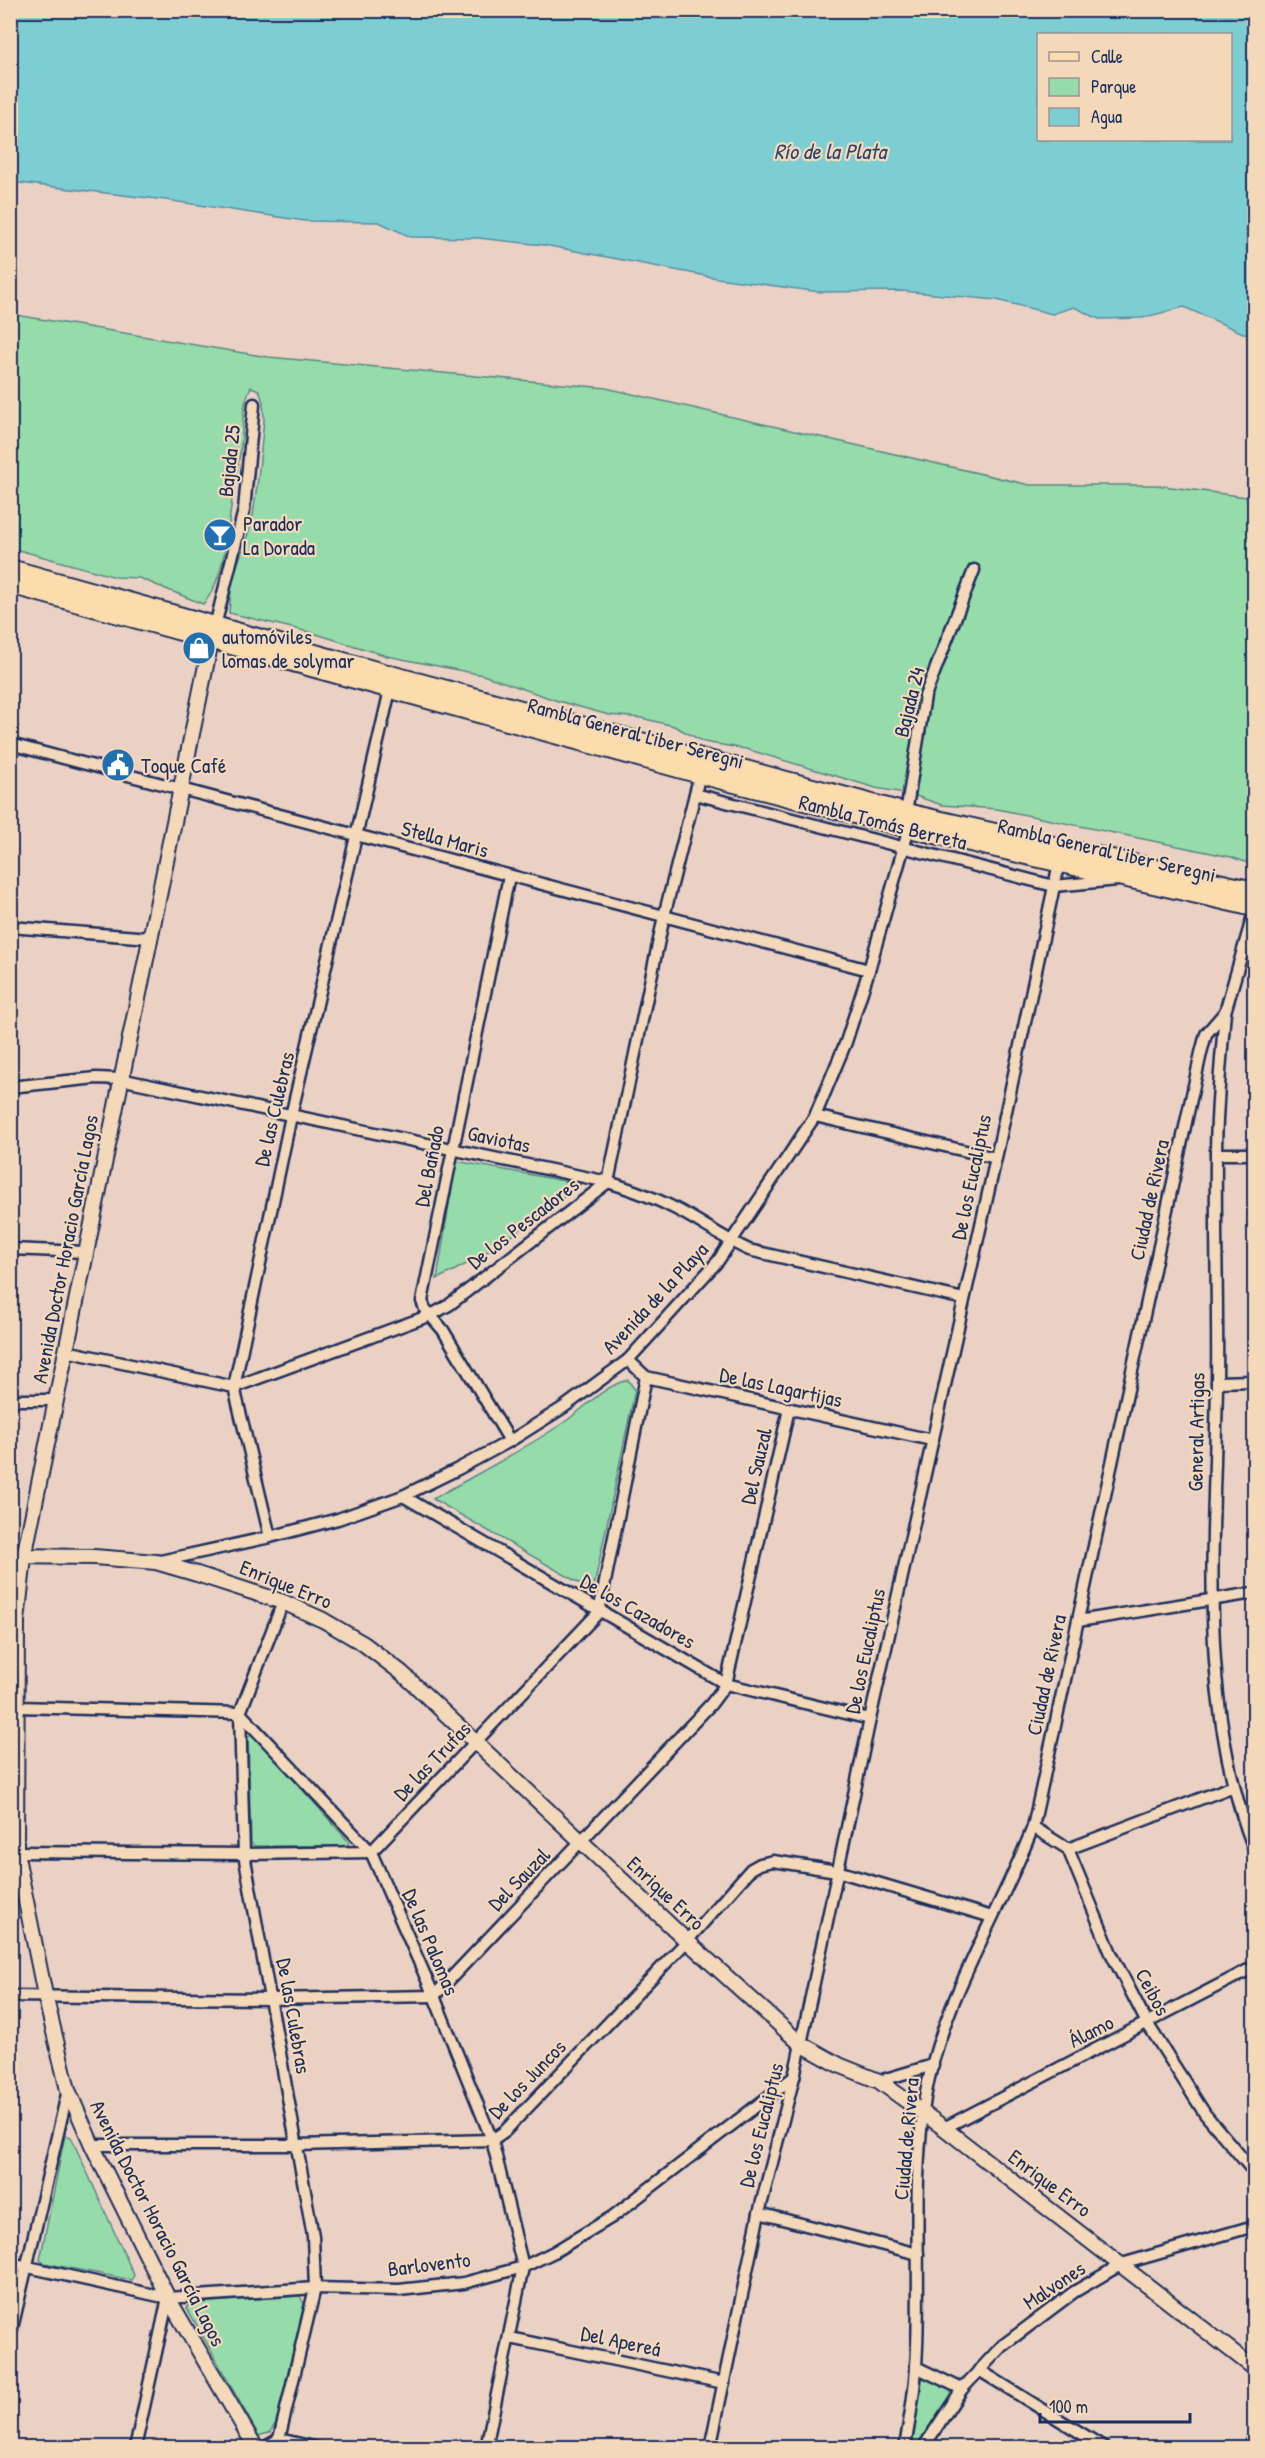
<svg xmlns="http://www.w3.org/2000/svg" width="1265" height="2458" font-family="'Patrick Hand',sans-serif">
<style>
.green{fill:#95dcaa;stroke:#588684;stroke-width:1.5}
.water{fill:#7dced3;stroke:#568ea4;stroke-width:1.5;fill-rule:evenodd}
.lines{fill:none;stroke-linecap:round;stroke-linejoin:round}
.minor-casing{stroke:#1b2f5e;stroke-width:15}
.tertiary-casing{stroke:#1b2f5e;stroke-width:18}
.primary-casing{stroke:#1b2f5e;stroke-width:22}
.minor{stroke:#f4d8ba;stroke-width:10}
.tertiary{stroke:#f4d8ba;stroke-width:14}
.primary{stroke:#fcdcac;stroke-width:18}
.labels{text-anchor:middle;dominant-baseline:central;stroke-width:4.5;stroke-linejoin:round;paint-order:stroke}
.street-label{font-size:21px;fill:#1b2f5e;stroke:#f4d8ba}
.poi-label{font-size:21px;fill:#1b2f5e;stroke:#f4d8ba;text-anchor:start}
.water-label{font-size:22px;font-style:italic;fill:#2a4770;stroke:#f4d8ba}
</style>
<rect width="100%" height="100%" fill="#ebd1c3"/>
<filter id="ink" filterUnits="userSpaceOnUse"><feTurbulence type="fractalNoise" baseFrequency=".0167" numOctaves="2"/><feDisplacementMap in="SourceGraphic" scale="12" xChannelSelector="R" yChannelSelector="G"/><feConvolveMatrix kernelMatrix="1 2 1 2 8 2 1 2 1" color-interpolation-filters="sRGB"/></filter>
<g filter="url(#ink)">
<!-- green -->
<g class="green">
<path d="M10 314 268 357 606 388 1030 485H1156L1254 498V865L1231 857 997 809 942 805 910 794 876 788 746 749 704 742 674 726 641 718 609 715 558 701 483 675 387 656 313 633 229 613 232 580 252 522 258 479 264 420 263 402 259 390 251 387C241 406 244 425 241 446 239 462 235 477 233 492 228 525 226 579 203 604L139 578 116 577 11 548Z"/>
<path d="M456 1161 581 1184C535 1219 490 1255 437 1279Z"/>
<path d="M628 1380 635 1390 593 1591 433 1499C478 1473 524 1450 566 1421 586 1407 605 1385 628 1380Z"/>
<path d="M248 1736H255L349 1842 347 1846H254L251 1843Z"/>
<path d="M65 2135 71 2137 134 2275 132 2280 44 2263 40 2260Z"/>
<path d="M300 2296 304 2304 276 2423 270 2432 259 2436 187 2308 192 2303Z"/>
<path d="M927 2377 953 2391 917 2447 912 2448 922 2379Z"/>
</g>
<!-- water -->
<path class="water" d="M11 10 1254 11V334L1243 333 1184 307 1142 318 1099 319 1074 307 1052 314 997 300 902 291 820 292 717 278 544 245 478 238 411 237 379 222 305 221 166 200 11 182ZM1038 34H1230V140H1038Z"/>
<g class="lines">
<!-- minor casing -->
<g class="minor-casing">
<g id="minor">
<path d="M215 626 244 510 254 404"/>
<path d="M10 744 869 970"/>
<path d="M695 794 1054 886 1118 880"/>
<path d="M906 813 925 696 974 570"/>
<path d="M509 876 422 1301 425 1309 443 1330 510 1441"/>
<path d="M10 927 150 938"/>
<path d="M1225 1012C1221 1060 1216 1108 1216 1156 1215 1232 1218 1307 1217 1383 1215 1538 1196 1701 1254 1849"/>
<path d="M10 1087 96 1078 120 1079 608 1182C630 1189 651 1196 672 1207 699 1220 722 1238 749 1250L964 1299"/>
<path d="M815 1116 996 1158"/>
<path d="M1216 1154H1254"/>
<path d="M10 1249 85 1252"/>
<path d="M66 1351 234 1387 431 1315 449 1305 608 1182 664 916 700 774"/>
<path d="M628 1360 646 1377 932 1440"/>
<path d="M1217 1382 1254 1381"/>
<path d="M10 1400H56"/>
<path d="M403 1496 726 1684 870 1719"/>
<path d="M270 1537 234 1387 291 1116 390 690"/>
<path d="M156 1562 270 1537 338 1519 403 1496 458 1469 510 1441 564 1407 628 1360 718 1261 815 1116 846 1042 869 970 909 828"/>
<path d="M1078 1621 1254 1593"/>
<path d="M17 1707 240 1713 371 1852 434 1996 492 2140 523 2267 486 2448"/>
<path d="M1033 1827 1068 1849 1111 1953 1147 2023 1205 2114 1254 2172"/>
<path d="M1068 1849 1234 1786"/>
<path d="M16 1852 244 1854 371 1852 599 1612 646 1377"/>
<path d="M10 1996 271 1999 434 1996 711 1704 726 1684 789 1409"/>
<path d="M879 2081 933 2065"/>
<path d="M944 2128 1254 1967"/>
<path d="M92 2145H297L492 2140 505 2131 687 1941 751 1869 760 1864 773 1861 837 1871 992 1917"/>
<path d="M759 2213 918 2254"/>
<path d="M10 2263 168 2298 315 2288 399 2290 464 2283 523 2267 554 2252 612 2217 794 2077"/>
<path d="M10 2337 68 2090"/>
<path d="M510 2338 724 2383"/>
<path d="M916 2367 962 2389"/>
<path d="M979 2370 1105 2448"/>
<path d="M279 2439 315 2288 313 2236 244 1854 240 1713 283 1602"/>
<path d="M135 2448 168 2298"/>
<path d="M264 2448 279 2439 318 2448"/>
<path d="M710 2448 759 2213 794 2077 870 1719 996 1158 1059 863"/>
<path d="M905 2448C909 2421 915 2393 916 2366 922 2278 911 2185 925 2098 941 2002 998 1917 1033 1827L1201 1053 1206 1034 1225 1012 1254 912"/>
<path d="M923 2448 962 2389 1002 2346 1074 2292 1122 2264 1254 2226"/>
</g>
</g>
<!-- tertiary casing -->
<g class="tertiary-casing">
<g id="tertiary">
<path d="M213 631 24 1557 17 1621 16 1852 45 1995 68 2090 92 2145 168 2298 256 2448"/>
<path d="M10 1556 94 1557 156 1562 197 1574 283 1602 323 1620 364 1644 402 1673 687 1941 801 2044 839 2065 879 2081 944 2128 1254 2368"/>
<path d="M1249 2448 1254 2439"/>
</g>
</g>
<!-- primary casing -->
<g class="primary-casing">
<g id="primary">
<path d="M10 569 394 676 906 813 1254 891"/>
<path d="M10 584 700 774 909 828 1254 907"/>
</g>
</g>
<!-- minor -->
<use href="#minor" class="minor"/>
<!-- tertiary -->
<use href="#tertiary" class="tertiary"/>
<!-- primary -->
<use href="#primary" class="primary"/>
</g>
</g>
<!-- icons -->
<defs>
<g id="bar-disc" transform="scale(1.725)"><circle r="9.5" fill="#1f6fb2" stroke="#f4d8ba"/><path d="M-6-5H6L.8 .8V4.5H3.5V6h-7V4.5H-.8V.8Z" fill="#fff"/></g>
<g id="shop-disc" transform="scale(1.725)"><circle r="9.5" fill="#1f6fb2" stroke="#f4d8ba"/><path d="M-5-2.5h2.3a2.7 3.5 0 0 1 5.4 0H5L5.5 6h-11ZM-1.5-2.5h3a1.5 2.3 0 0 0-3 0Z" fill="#fff"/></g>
<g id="civic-disc" transform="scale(1.725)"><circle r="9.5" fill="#1f6fb2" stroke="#f4d8ba"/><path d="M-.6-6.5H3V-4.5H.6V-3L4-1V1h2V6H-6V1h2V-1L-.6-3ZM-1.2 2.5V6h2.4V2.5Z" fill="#fff"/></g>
</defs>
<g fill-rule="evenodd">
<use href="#bar-disc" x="220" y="535"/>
<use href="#shop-disc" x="199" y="648"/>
<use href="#civic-disc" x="118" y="765"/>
</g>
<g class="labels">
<!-- street labels -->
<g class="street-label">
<text transform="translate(229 461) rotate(-84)">Bajada 25</text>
<text transform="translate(909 702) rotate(-76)">Bajada 24</text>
<text transform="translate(636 733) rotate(15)">Rambla General Liber Seregni</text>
<text transform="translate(883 822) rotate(14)">Rambla Tomás Berreta</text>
<text transform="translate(445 839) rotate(15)">Stella Maris</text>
<text transform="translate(1107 850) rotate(13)">Rambla General Liber Seregni</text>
<text transform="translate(274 1109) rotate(-77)">De las Culebras</text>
<text transform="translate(499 1139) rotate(12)">Gaviotas</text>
<text transform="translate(429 1166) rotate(-79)">Del Bañado</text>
<text transform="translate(971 1177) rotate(-78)">De los Eucaliptus</text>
<text transform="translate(1149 1200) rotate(-78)">Ciudad de Rivera</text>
<text transform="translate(523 1223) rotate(-38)">De los Pescadores</text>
<text transform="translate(65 1249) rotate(-79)">Avenida Doctor Horacio García Lagos</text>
<text transform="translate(655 1298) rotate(-47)">Avenida de la Playa</text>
<text transform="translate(781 1387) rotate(12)">De las Lagartijas</text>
<text transform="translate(1196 1432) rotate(-89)">General Artigas</text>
<text transform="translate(756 1466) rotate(-77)">Del Sauzal</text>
<text transform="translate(286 1584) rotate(22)">Enrique Erro</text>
<text transform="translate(638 1611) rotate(30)">De los Cazadores</text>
<text transform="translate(865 1651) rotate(-78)">De los Eucaliptus</text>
<text transform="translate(1046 1675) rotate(-78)">Ciudad de Rivera</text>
<text transform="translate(432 1761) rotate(-46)">De las Trufas</text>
<text transform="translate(519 1879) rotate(-46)">Del Sauzal</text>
<text transform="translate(666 1893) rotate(43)">Enrique Erro</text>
<text transform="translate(431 1942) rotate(67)">De las Palomas</text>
<text transform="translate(1153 1992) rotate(62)">Ceibos</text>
<text transform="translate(294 2016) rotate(80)">De las Culebras</text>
<text transform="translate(1091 2031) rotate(-27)">Álamo</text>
<text transform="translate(527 2079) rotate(-46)">De los Juncos</text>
<text transform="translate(761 2125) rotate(-76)">De los Eucaliptus</text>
<text transform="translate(906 2139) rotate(-85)">Ciudad de Rivera</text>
<text transform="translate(1050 2183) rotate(37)">Enrique Erro</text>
<text transform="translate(158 2223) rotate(63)">Avenida Doctor Horacio García Lagos</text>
<text transform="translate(429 2264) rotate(-7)">Barlovento</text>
<text transform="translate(1054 2285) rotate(-34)">Malvones</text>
<text transform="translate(621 2341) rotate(12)">Del Apereá</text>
</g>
<!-- poi labels -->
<g class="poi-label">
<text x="243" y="523">Parador<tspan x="243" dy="24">La Dorada</tspan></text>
<text x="222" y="636">automóviles<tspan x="222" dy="24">lomas de solymar</tspan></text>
<text x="141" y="765">Toque Café</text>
</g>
<!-- water labels -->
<g class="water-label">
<text x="830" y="151">Río de la Plata</text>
</g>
</g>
<!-- margin -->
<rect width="1265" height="2458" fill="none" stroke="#f4d8ba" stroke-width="36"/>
<rect x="18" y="18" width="1229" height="2422" fill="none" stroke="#1b2f5e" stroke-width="2" filter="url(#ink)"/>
<!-- legend -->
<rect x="1037" y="33" width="195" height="108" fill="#f4d8ba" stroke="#9d9495" stroke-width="1.5"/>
<rect x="1049" y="52" width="30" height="9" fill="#fcdcac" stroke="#9d9495" stroke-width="1.5"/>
<text x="1091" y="63" font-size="18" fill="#1b2f5e">Calle</text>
<rect x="1049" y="78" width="30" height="18" fill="#95dcaa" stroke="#9d9495" stroke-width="1.5"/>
<text x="1091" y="93" font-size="18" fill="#1b2f5e">Parque</text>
<rect x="1049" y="108" width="30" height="18" fill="#7dced3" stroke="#9d9495" stroke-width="1.5"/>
<text x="1091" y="123" font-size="18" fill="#1b2f5e">Agua</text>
<!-- scale -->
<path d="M1040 2413v9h150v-9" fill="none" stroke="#1b2f5e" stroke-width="3"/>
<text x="1049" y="2413" font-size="18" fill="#1b2f5e" stroke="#f4d8ba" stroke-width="4.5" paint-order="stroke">100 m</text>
</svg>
